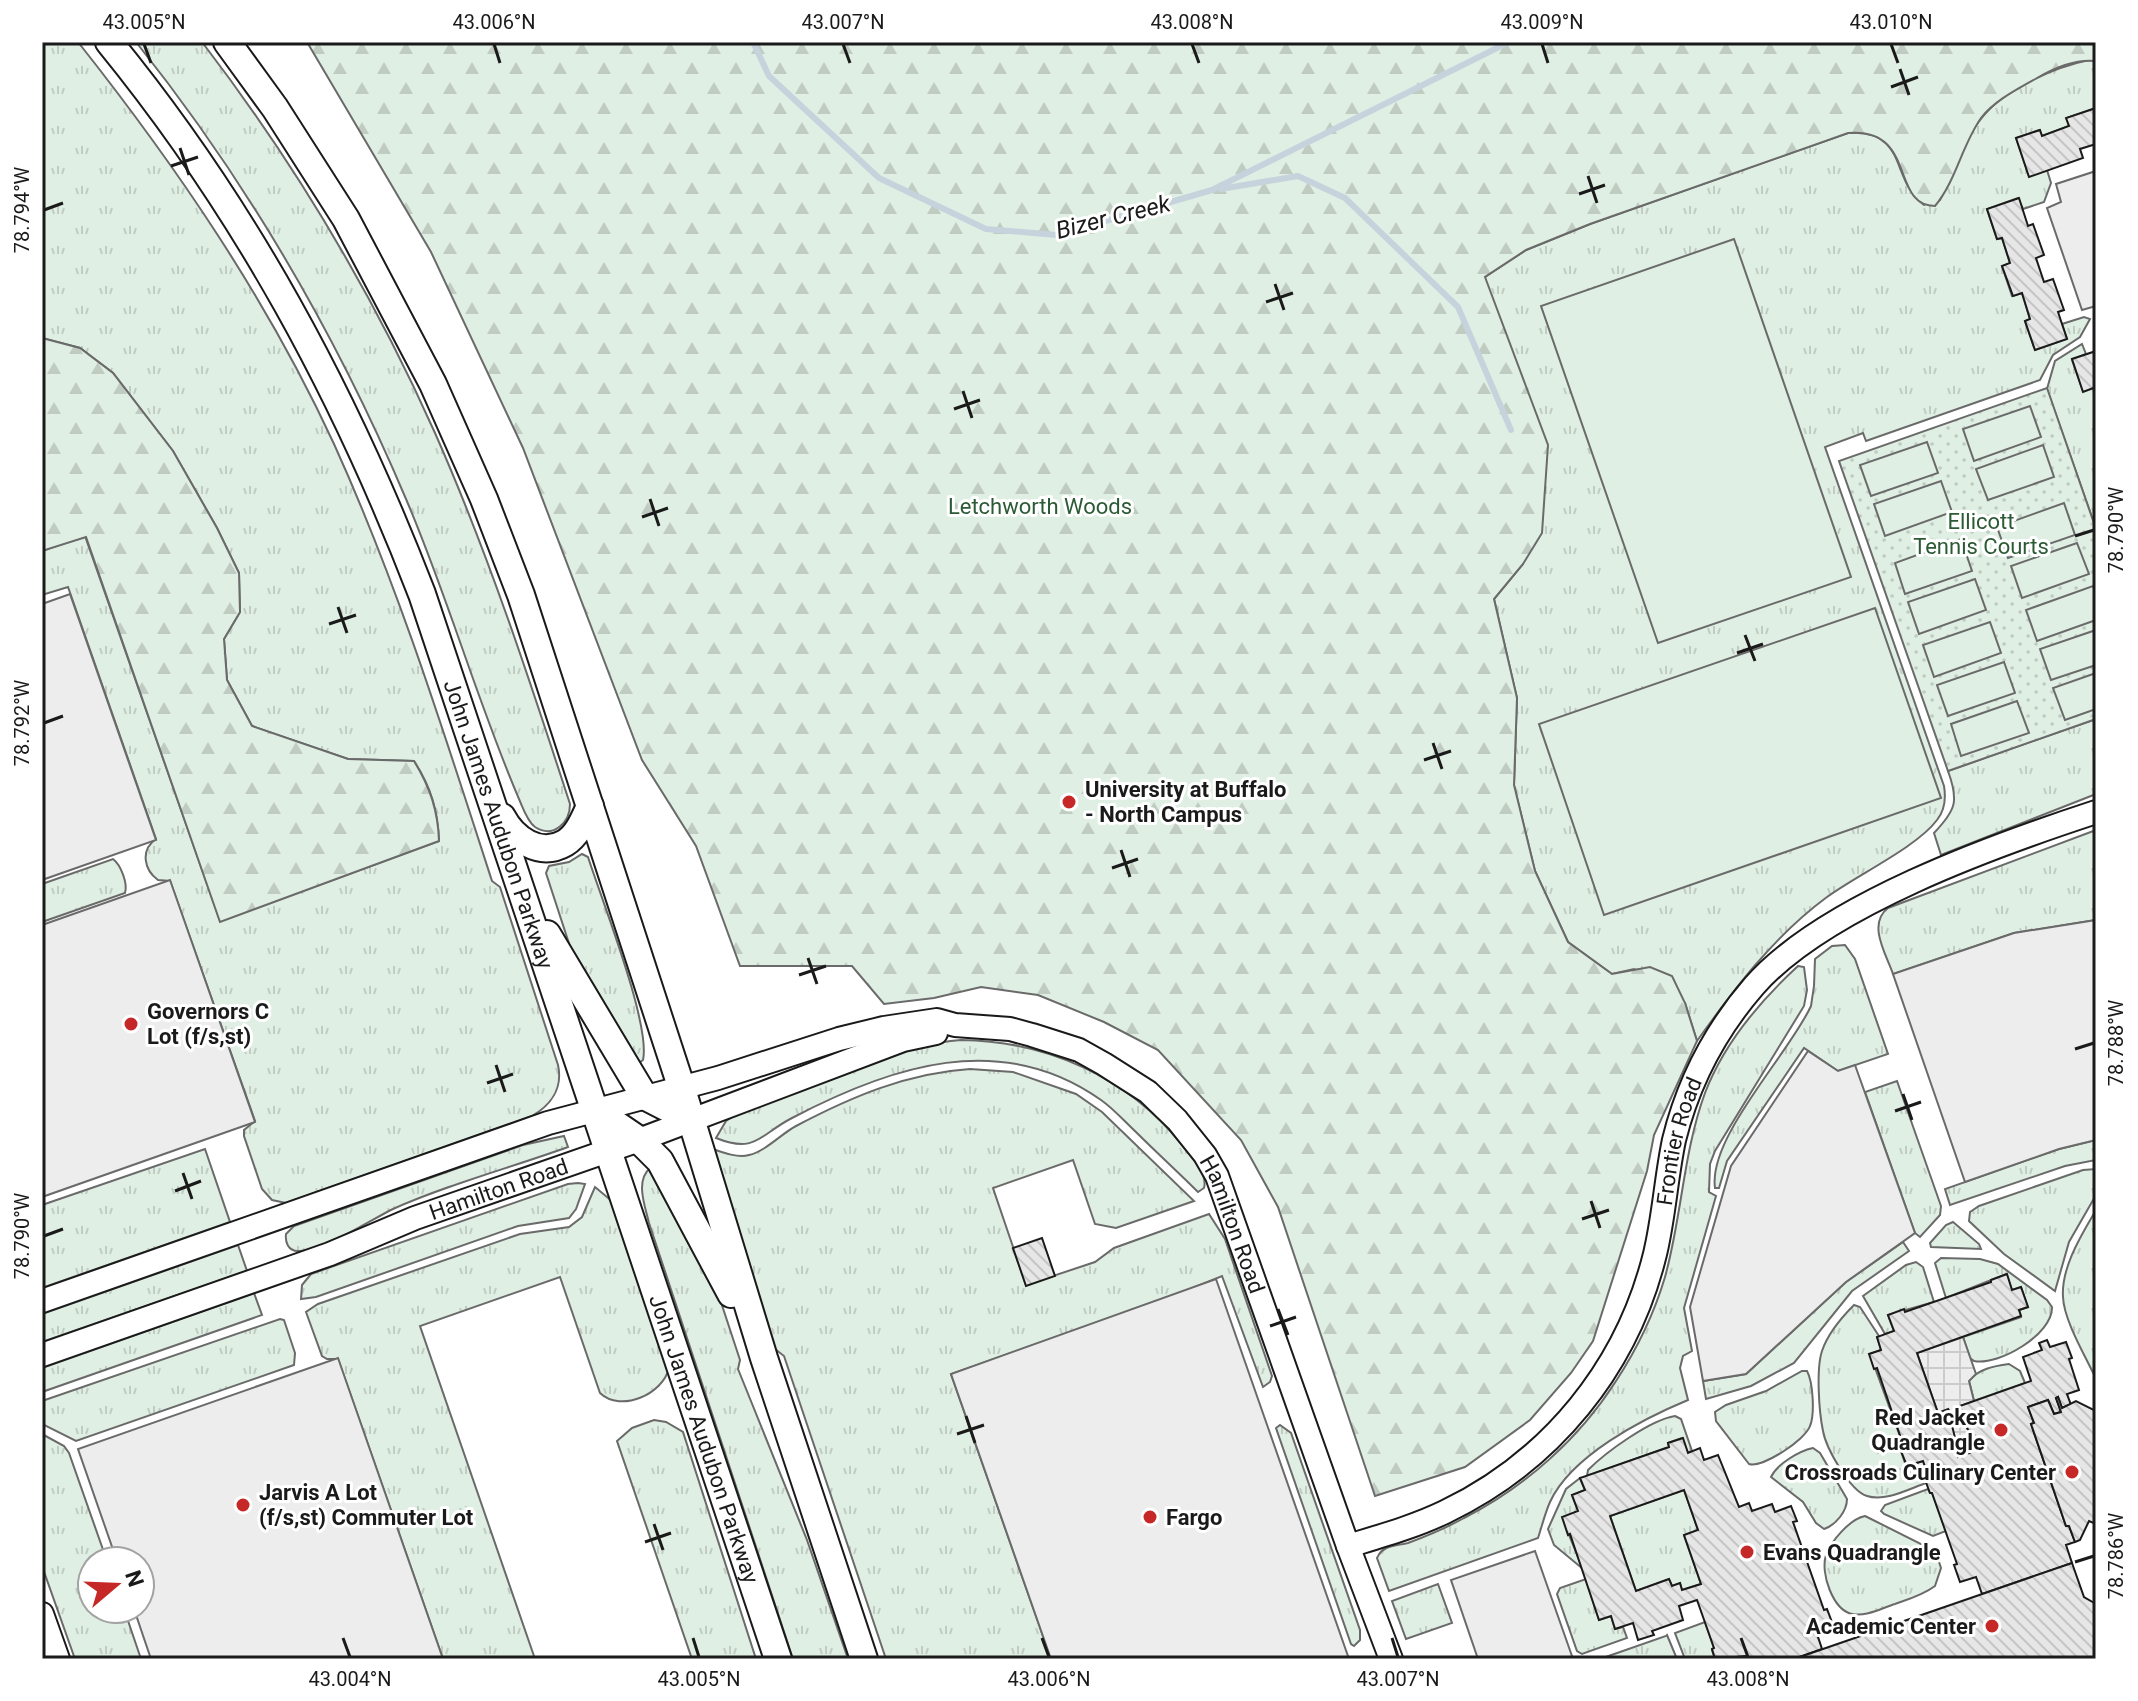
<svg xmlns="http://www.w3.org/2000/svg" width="2138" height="1701" font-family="Roboto,sans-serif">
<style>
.grass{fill:url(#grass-tufts);stroke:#6a6a6a;stroke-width:2}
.forest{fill:url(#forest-firs);stroke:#6a6a6a;stroke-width:2}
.park{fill:url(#park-dots);stroke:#6a6a6a;stroke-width:2}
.garden{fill:#e0efe3;stroke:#6a6a6a;stroke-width:2}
.parking{fill:#ededed;stroke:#6a6a6a;stroke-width:2}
.plaza{fill:url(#plaza-grid);stroke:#6a6a6a;stroke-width:2}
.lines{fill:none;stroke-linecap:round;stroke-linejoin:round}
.stream{stroke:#c6d2dc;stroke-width:6}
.building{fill:url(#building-back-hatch);stroke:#1a1a1a;stroke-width:2;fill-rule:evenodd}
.tertiary-casing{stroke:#1a1a1a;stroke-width:26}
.secondary-casing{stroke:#1a1a1a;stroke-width:30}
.tertiary{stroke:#fff;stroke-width:22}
.secondary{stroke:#fff;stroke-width:26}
.ticks{fill:none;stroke:#1a1a1a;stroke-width:3}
.poi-dot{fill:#c62828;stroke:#fff;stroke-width:3}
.labels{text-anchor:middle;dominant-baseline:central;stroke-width:6;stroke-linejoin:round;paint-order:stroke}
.park-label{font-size:22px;fill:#2b5a34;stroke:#fff}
.poi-label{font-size:22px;font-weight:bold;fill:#1a1a1a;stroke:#fff;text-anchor:start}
.street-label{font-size:22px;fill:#1a1a1a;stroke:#fff}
.water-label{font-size:24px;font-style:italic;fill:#1a1a1a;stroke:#fff}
.neatline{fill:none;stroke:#1a1a1a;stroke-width:3}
.ticks-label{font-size:20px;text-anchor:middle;fill:#1a1a1a}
</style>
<defs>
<pattern id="grass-tufts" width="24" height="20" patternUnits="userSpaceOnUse" patternTransform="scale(2)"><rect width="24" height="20" fill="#e0efe3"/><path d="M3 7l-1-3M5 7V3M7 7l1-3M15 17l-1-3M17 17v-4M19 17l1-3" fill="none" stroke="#c0ccc2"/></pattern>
<pattern id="forest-firs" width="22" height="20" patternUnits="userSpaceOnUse" patternTransform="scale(2)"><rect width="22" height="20" fill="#e0efe3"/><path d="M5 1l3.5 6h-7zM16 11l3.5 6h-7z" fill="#c0ccc2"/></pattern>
<pattern id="park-dots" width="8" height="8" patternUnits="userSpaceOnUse" patternTransform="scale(2)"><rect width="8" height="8" fill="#e0efe3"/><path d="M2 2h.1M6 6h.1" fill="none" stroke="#c0ccc2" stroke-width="1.8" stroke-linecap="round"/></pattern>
<pattern id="plaza-grid" width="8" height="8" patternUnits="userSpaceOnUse" patternTransform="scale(2)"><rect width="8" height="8" fill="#ededed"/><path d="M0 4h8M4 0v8" fill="none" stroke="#cbcbcb"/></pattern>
<pattern id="building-back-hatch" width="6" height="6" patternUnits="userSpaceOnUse" patternTransform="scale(2)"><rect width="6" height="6" fill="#e6e6e6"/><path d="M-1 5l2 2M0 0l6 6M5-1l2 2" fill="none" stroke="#c5c5c5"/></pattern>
</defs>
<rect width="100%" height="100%" fill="#fff"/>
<!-- grass -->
<g class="grass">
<path d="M42 42H78C177 167 267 299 334 444 398 585 444 733 492 881L500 887 558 1065C563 1088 551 1105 532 1116L286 1203 272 1200 262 1189 244 1136V1130L255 1121 170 881 158 880C144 870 140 850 156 839L68 587 42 595V551L85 536 220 921 439 841C438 811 431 787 414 761L348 759 252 726 227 680 224 639 240 612 239 573 217 528 173 451 113 373 80 348 42 338Z"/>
<path d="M136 42H202C294 162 373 294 435 433 488 553 529 678 570 804 570 822 554 839 535 827 527 821 523 808 519 799 477 701 448 597 406 499 337 336 247 181 136 42Z"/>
<path d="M2089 60 2096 61V108L2067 118 2069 126 2042 136 2039 130 2016 138 2029 176 2047 170 2051 183 2044 202 2023 209 2018 198 1987 209 1997 239 2002 238 2010 263 2002 266 2012 296 2022 293 2030 319 2025 321 2035 350 2067 339 2062 324 2084 317 2090 319 2080 337 2053 355 2040 380 1866 441 1863 433 1825 447 1944 786C1946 798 1945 810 1937 820 1917 847 1857 875 1827 897 1774 936 1735 988 1697 1041L1685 1003 1634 969 1612 974 1568 942 1535 871 1514 785 1517 698 1494 599 1523 564 1485 277 1526 250 1590 224 1848 133C1909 129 1889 179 1924 205L1940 200C1953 172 1964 138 1984 115 2007 88 2055 67 2089 60Z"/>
<path d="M2082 344 2086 354 2072 360 2083 391 2096 387V529L2047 389 2055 361Z"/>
<path d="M2096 719V794L1941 855 1934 833C1956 810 1959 801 1948 771Z"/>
<path d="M2096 830V920L2014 933 1893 974C1886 954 1867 924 1888 908Z"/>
<path d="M582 854 588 857C601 898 651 1024 643 1060L636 1065 579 974 546 873 549 866 569 862Z"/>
<path d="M113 859C121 865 128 884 125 893L42 922V884Z"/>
<path d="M1845 945 1855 959 1888 1054 1838 1071 1804 1048 1727 1161 1719 1188H1715C1708 1137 1789 1054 1811 1006L1814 986 1815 959 1832 946Z"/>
<path d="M1798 966 1804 967 1807 990 1804 1006 1715 1151 1710 1164 1709 1192 1716 1196 1684 1308 1692 1351 1683 1356 1680 1368 1688 1400C1642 1419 1571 1456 1550 1502 1545 1513 1542 1526 1538 1538L1389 1591 1377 1558C1380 1553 1380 1551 1385 1549 1391 1545 1401 1545 1408 1543 1427 1536 1446 1528 1464 1518 1525 1487 1579 1439 1616 1381 1637 1349 1654 1314 1665 1277 1682 1216 1683 1153 1705 1093 1724 1043 1760 1001 1798 966Z"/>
<path d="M961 1040C1047 1041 1128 1077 1182 1145 1191 1157 1208 1173 1204 1188L1198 1192C1178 1172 1157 1153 1137 1133 1125 1122 1114 1109 1101 1100 1001 1029 891 1066 792 1118 759 1135 756 1154 716 1138L726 1121 740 1112C811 1084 884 1046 961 1040Z"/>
<path d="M970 1069 1013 1072 1076 1094 1102 1112 1194 1201 1116 1228 1095 1224 1073 1160 993 1188 1026 1285 1095 1262 1114 1248 1209 1214 1225 1239 1272 1376 1270 1382 1263 1387 1222 1276 1173 1296 951 1374 1051 1659H886L784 1356 775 1349 714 1161 713 1149C724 1153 738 1158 749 1155 766 1151 781 1134 796 1126 851 1097 907 1073 970 1069Z"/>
<path d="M1897 1081 1941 1206 1940 1215 1920 1237 1915 1233 1865 1092Z"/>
<path d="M564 1136 568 1147C510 1168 449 1184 393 1209 370 1220 323 1252 298 1251 288 1251 285 1242 286 1234L294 1226 523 1145Z"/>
<path d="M2096 1140V1160L2065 1166 1950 1205 1945 1189 2059 1149Z"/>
<path d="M205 1149 230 1222 42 1288V1205Z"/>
<path d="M650 1168 714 1281 740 1360 738 1369 807 1540 848 1659H793L649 1223C645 1206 635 1181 650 1168Z"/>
<path d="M2096 1169V1195L2069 1242 2055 1291 2004 1254 1969 1221 1970 1212 1979 1206 2083 1170Z"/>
<path d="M578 1183 585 1184 576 1209 569 1218 518 1226 316 1297 301 1299 302 1285 311 1274 568 1184Z"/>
<path d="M595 1187 613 1202 669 1368C663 1394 621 1413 600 1393L560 1277 420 1326 535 1659H443L338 1359H327L322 1356 306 1312 318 1304 520 1234 569 1227 582 1217Z"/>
<path d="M2096 1210V1379C2086 1357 2064 1321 2063 1297 2061 1267 2082 1234 2096 1210Z"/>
<path d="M1953 1222 1979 1244 1981 1249 1931 1247 1930 1243 1946 1225Z"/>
<path d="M1903 1242 1909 1251 1852 1291 1794 1363 1751 1386 1706 1399 1703 1381 1746 1374 1846 1282Z"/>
<path d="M238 1245 247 1271 42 1342V1314Z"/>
<path d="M1941 1258 1980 1259 1998 1264 2047 1300 2052 1307C2053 1334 1999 1366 1974 1361L1970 1358 1963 1337 2021 1317 2019 1310 2028 1307 2021 1287 2012 1290 2006 1274 1946 1298 1935 1263Z"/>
<path d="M1916 1262 1923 1267 1934 1302 1888 1315 1894 1331 1885 1334 1863 1296 1906 1265Z"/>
<path d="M254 1293 262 1315 42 1392V1368Z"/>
<path d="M1854 1305 1860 1307 1879 1336 1877 1337 1881 1350 1870 1354 1905 1450 1901 1451 1906 1466 1923 1461 1928 1475 1926 1483C1909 1489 1885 1502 1867 1496 1850 1491 1826 1448 1823 1431 1819 1412 1816 1369 1822 1351 1828 1333 1841 1318 1854 1305Z"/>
<path d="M280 1319 284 1320 295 1353 294 1365 76 1441 42 1424V1401Z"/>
<path d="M2009 1364 2020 1371 2025 1383 1974 1401 1969 1381C1978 1369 1994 1366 2009 1364Z"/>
<path d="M1802 1371H1807C1813 1382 1815 1414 1810 1426 1805 1440 1763 1468 1749 1464L1716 1421 1715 1412 1726 1405 1766 1391Z"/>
<path d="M1675 1416 1681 1419 1692 1451 1688 1453 1682 1438 1668 1443 1669 1447 1587 1476 1588 1470C1606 1452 1650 1420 1675 1416Z"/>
<path d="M654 1420 666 1422 683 1432 756 1659H692L617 1441 632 1428Z"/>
<path d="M1280 1425 1291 1433 1360 1630V1640L1354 1646 1351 1644 1276 1428Z"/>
<path d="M42 1434 64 1446 69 1453 107 1561H92V1609H124L141 1659H75L42 1566Z"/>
<path d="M1813 1448 1820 1453 1847 1499C1847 1511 1836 1525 1824 1529L1816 1523 1803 1502 1771 1477C1777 1464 1799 1451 1813 1448Z"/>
<path d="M1580 1478 1585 1490 1572 1495 1578 1511 1569 1535 1583 1569 1554 1545 1548 1529 1566 1489Z"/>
<path d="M1928 1489 1930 1493H1932L1946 1531 1933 1536 1884 1514 1881 1511 1885 1505Z"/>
<path d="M1684 1490 1698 1530 1684 1535 1701 1584 1682 1590 1680 1583 1672 1586 1669 1579 1636 1591 1610 1516Z"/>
<path d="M1865 1516 1927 1547 1937 1556 1941 1568 1935 1586C1923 1595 1909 1599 1895 1604 1882 1608 1866 1617 1852 1614 1833 1610 1820 1573 1826 1555 1831 1541 1850 1519 1865 1516Z"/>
<path d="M1586 1579 1599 1620 1611 1616 1615 1629 1623 1627 1627 1638 1582 1654 1577 1651 1557 1594 1560 1588Z"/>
<path d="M1438 1584 1452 1623 1406 1639 1392 1601Z"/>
<path d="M1705 1622 1714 1648 1712 1650 1715 1659H1685L1675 1633Z"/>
<path d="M1667 1635 1677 1659H1600L1666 1636Z"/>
</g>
<!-- forest -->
<g class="forest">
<path d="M307 42H2096V61C2076 59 2054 68 2037 78 2018 89 1995 100 1981 118 1962 145 1956 181 1935 206 1890 206 1917 127 1848 133L1590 224 1526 250 1485 277 1548 445 1542 533 1523 564 1494 599 1517 698 1514 785 1535 871 1568 942 1612 974 1650 967 1672 976 1685 1003 1697 1041 1654 1135 1647 1171 1593 1341 1571 1373 1530 1420 1465 1467 1375 1496 1278 1207 1241 1140 1158 1050 1104 1022 1038 995 981 987 934 998 884 1004 852 966H740L696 846 642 760 523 448 431 252Z"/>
<path d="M42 338 80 348 113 373 173 451 217 528 239 573 240 612 224 639 227 680 252 726 348 759 414 761C430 787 438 811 439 841L220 922 86 537 42 551Z"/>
</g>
<!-- park -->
<path class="park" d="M2047 388 2096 529V719L1948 771 1839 461Z"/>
<!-- garden -->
<g class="garden">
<path d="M1734 239 1851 577 1658 643 1541 306Z"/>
<path d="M2030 406 2041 437 1974 461 1963 429Z"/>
<path d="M1927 442 1938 473 1871 496 1860 465Z"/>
<path d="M2043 445 2054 477 1988 500 1976 469Z"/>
<path d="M1941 481 1952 512 1885 536 1874 504Z"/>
<path d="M2064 503 2075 535 2008 558 1997 527Z"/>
<path d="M1961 539 1972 571 1905 594 1895 563Z"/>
<path d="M2077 543 2089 574 2022 598 2011 566Z"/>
<path d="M1975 579 1986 610 1919 634 1908 602Z"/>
<path d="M2093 586 2096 595V620L2037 641 2026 610Z"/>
<path d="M1875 608 1941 798 1604 915 1539 724Z"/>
<path d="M1990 622 2001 653 1934 677 1923 645Z"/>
<path d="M2096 630V665L2051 680 2040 649Z"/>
<path d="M2004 662 2015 693 1948 716 1937 685Z"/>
<path d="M2096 673V709L2065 720 2053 688Z"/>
<path d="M2017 701 2029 733 1961 756 1951 724Z"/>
</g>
<!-- parking -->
<g class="parking">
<path d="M2096 171V306L2082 310 2047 208 2061 202 2056 184Z"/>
<path d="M70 594 156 840 42 880V604Z"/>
<path d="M170 880 255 1122 42 1197V925Z"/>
<path d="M2096 920V1140L2059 1149 1965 1182 1893 974 2014 933Z"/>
<path d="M1808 1051 1838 1071 1855 1065 1915 1233 1846 1282 1746 1374 1703 1381 1690 1307 1731 1166Z"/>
<path d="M1216 1279 1349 1659H1051L951 1374Z"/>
<path d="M338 1358 443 1659H151L134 1609H140V1561H117L78 1449Z"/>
<path d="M1535 1551 1573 1659H1478L1451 1580Z"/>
</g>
<!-- plaza -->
<path class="plaza" d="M1963 1337 1976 1374 1969 1381 1974 1401 1957 1407 1971 1436 1967 1438 1972 1452 1958 1457 1953 1443 1950 1425 1953 1423 1949 1410 1938 1413 1917 1353Z"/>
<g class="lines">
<!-- stream -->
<g class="stream">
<path d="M753 42 769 76 879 178 986 229 1057 235 1212 190 1509 42"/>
<path d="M1221 189 1298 176 1345 198 1458 307 1511 430"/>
</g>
</g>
<!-- building -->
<g class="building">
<path d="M2096 108V144L2080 149 2083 158 2029 177 2016 138 2040 130 2042 136 2069 126 2066 118Z"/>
<path d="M2019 198 2028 226 2033 224 2044 255 2036 258 2044 282 2053 279 2064 310 2058 312 2067 339 2035 350 2025 321 2030 319 2022 293 2013 296 2002 266 2010 263 2002 238 1997 239 1987 209Z"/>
<path d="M2096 351V387L2083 392 2072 359Z"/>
<path d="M1042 1238 1055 1276 1026 1286 1013 1248Z"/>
<path d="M2007 1274 2012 1290 2021 1287 2028 1307 2019 1310 2021 1316 1917 1353 1938 1413 1948 1409 1956 1442 1953 1443 1958 1457 1972 1452 1967 1437 1971 1436 1957 1407 2031 1381 2023 1357 2042 1350 2039 1343 2047 1340 2050 1347 2066 1342 2072 1358 2069 1359 2079 1390 2067 1394 2071 1405 2062 1408 2058 1397 2056 1398 2061 1412 2054 1414 2048 1400 2028 1407 2034 1423 2031 1424 2066 1526H2069L2075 1542 2066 1545 2072 1563 1982 1594 1976 1577 1960 1582 1954 1565 1957 1564 1932 1493H1930L1924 1477 1928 1475 1923 1461 1907 1466 1901 1451 1905 1450 1877 1368 1874 1369 1869 1354 1881 1350 1877 1337 1894 1331 1888 1315 1904 1309 1905 1312 1991 1282V1280Z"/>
<path d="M2058 1397 2062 1408 2076 1401 2096 1411V1524L2089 1521 2080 1540 2075 1542 2069 1526H2066L2031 1424 2034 1423 2028 1407 2048 1400 2054 1414 2061 1412 2056 1398Z"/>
<path d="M1683 1438 1688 1453 1700 1448 1704 1460 1718 1455 1739 1507 1749 1503 1752 1511 1772 1504 1775 1512 1791 1506 1797 1521 1793 1522 1824 1610 1827 1609 1833 1625 1816 1631 1822 1649 1794 1659H1746L1745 1656 1715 1659 1712 1649 1714 1648 1697 1600 1679 1606 1683 1620 1652 1631 1654 1635 1638 1640 1633 1623 1615 1629 1611 1616 1599 1620 1570 1534 1568 1535 1562 1517 1578 1511 1572 1495 1585 1490 1580 1478 1669 1447 1668 1443ZM1684 1490 1698 1530 1684 1535 1701 1584 1682 1590 1680 1583 1672 1586 1669 1579 1636 1591 1610 1516Z"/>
<path d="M2072 1563 2084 1597 2096 1604V1659H1794Z"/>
</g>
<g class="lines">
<!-- tertiary casing -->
<g class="tertiary-casing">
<g id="tertiary">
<path id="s1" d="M42 1301 548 1123 718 1078 839 1039 884 1028 937 1020 955 1025 1010 1029 1032 1035 1079 1050 1104 1064 1148 1092 1177 1120 1205 1155 1217 1176 1348 1546 1391 1659"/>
<path id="s2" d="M42 1355 330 1254 415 1218 639 1140 903 1040 936 1033"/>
<path id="s3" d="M1348 1546C1381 1536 1414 1527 1445 1512 1551 1461 1627 1368 1655 1254 1664 1217 1666 1178 1674 1140 1688 1083 1715 1031 1754 986 1824 906 1995 845 2096 812"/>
<path d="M42 1614 58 1659"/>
</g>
</g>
<!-- secondary casing -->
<g class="secondary-casing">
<g id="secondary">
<path id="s4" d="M109 42C246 210 344 392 422 594L778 1659"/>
<path d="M227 42 275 108 346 219 433 384 484 499 521 595 681 1086 764 1358 864 1659"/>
<path d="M502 817C513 838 539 858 565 843 578 835 584 819 590 806"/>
<path d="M547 934 644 1096 691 1120"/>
<path d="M595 1110 639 1140 660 1161 731 1294"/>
</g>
</g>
<!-- tertiary -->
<use href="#tertiary" class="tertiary"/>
<!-- secondary -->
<use href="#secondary" class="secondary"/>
</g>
<!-- ticks -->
<path class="ticks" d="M144 44 151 63M494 44 500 63M843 44 850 63M1192 44 1199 63M1542 44 1548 63M1891 44 1898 63M1900 69 1909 95M1891 87 1918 77M180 148 189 175M171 166 198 157M1588 176 1597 203M1579 194 1605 185M44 210 63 203M1275 284 1284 310M1266 302 1293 293M963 391 972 418M954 409 980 400M650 499 659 526M642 517 668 508M2075 536 2094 530M338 607 347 633M329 624 356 615M1745 635 1755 661M1737 653 1763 644M44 723 63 716M1433 743 1442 769M1424 760 1451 751M1121 850 1130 877M1112 868 1138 859M808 958 817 984M799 975 826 966M2075 1049 2094 1043M496 1065 505 1092M487 1083 513 1074M1903 1094 1912 1120M1895 1111 1921 1102M183 1173 192 1199M175 1191 201 1181M1591 1201 1600 1228M1582 1219 1609 1210M44 1236 63 1229M1278 1309 1288 1335M1270 1326 1296 1317M966 1416 975 1443M957 1434 984 1425M654 1524 663 1550M645 1542 671 1533M2075 1562 2094 1556M343 1638 350 1657M693 1638 699 1657M1042 1638 1049 1657M1392 1638 1398 1657M1741 1638 1748 1657"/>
<!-- markers -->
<g class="poi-dot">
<circle cx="1069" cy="802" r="8"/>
<circle cx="131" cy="1024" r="8"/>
<circle cx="2001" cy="1430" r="8"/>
<circle cx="2072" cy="1472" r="8"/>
<circle cx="243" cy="1505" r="8"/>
<circle cx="1150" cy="1517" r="8"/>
<circle cx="1747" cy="1552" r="8"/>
<circle cx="1992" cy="1626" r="8"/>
</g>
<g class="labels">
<!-- park labels -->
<g class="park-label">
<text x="1040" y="506">Letchworth Woods</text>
<text x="1981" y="521">Ellicott<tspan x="1981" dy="25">Tennis Courts</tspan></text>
</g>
<!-- poi labels -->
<g class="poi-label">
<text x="1085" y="789">University at Buffalo<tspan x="1085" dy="25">- North Campus</tspan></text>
<text x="147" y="1011">Governors C<tspan x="147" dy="25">Lot (f/s,st)</tspan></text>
<text x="1985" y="1417" text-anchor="end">Red Jacket<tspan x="1985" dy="25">Quadrangle</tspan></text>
<text x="2056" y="1472" text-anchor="end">Crossroads Culinary Center</text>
<text x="259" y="1492">Jarvis A Lot<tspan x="259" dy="25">(f/s,st) Commuter Lot</tspan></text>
<text x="1166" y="1517">Fargo</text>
<text x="1763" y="1552">Evans Quadrangle</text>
<text x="1976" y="1626" text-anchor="end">Academic Center</text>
</g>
<!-- street labels -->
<g class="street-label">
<text stroke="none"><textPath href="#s4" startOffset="880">John James Audubon Parkway</textPath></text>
<text stroke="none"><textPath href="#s3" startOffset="562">Frontier Road</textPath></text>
<text stroke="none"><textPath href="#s2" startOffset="486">Hamilton Road</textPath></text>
<text stroke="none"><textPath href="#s1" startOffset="1326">Hamilton Road</textPath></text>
<text stroke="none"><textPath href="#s4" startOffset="1528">John James Audubon Parkway</textPath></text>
</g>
<!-- water labels -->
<g class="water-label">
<text transform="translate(1113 217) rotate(-14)">Bizer Creek</text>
</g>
</g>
<!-- border -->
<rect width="2138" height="1701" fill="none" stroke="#ffffff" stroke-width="88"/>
<!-- north arrow -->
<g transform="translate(116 1585) rotate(71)"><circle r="38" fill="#ffffff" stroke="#a3a3a3" stroke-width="2"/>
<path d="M0-6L14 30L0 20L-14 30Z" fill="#c62828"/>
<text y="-12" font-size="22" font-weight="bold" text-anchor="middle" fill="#1a1a1a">N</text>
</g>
<rect x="44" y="44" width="2050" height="1613" class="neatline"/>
<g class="ticks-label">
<text x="144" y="29">43.005°N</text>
<text x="494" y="29">43.006°N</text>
<text x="843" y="29">43.007°N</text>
<text x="1192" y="29">43.008°N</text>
<text x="1542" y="29">43.009°N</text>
<text x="1891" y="29">43.010°N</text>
<text transform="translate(22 210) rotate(-90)" y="7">78.794°W</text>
<text transform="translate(2116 530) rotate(-90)" y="7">78.790°W</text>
<text transform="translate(22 723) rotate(-90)" y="7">78.792°W</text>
<text transform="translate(2116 1043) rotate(-90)" y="7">78.788°W</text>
<text transform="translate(22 1236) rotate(-90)" y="7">78.790°W</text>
<text transform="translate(2116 1556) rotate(-90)" y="7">78.786°W</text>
<text x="350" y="1686">43.004°N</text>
<text x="699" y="1686">43.005°N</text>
<text x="1049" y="1686">43.006°N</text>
<text x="1398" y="1686">43.007°N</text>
<text x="1748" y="1686">43.008°N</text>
</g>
</svg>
